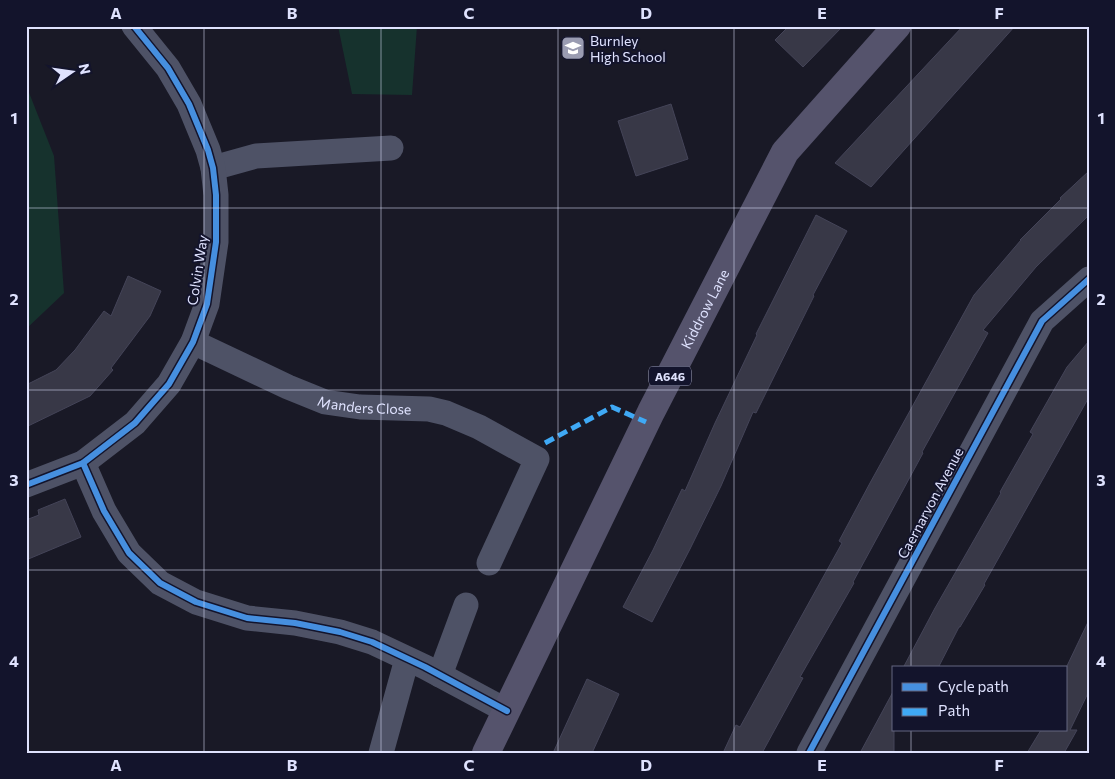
<svg xmlns="http://www.w3.org/2000/svg" width="1115" height="779" font-family="Commissioner,sans-serif">
<style>
.green{fill:#16322d}
.building{fill:#383847;stroke:#444458}
.lines{fill:none;stroke-linecap:round;stroke-linejoin:round}
.minor{stroke:#4e5266;stroke-width:25}
.primary{stroke:#55536c;stroke-width:28}
.quiet{stroke:#3fa9f5;stroke-width:5;stroke-dasharray:10 5;stroke-linecap:butt}
.cycleway-casing{stroke:#13142c;stroke-width:9}
.cycleway{stroke:#468fdf;stroke-width:6}
.grid{fill:none;stroke:#dfe2fe;stroke-width:1;stroke-opacity:0.55}
.labels{text-anchor:middle;dominant-baseline:central;stroke-width:4;stroke-linejoin:round;paint-order:stroke}
.shield{fill:#13142c;stroke:#a2a4bf;stroke-width:1}
.shield-label{font-size:12px;font-weight:bold;fill:#dfe2fe}
.poi-label{font-size:14px;fill:#dfe2fe;stroke:#13142c;text-anchor:start}
.street-label{font-size:14px;fill:#dfe2fe;stroke:#13142c}
.neatline{fill:none;stroke:#dfe2fe;stroke-width:2}
.grid-label{font-size:16px;text-anchor:middle;font-weight:bold;fill:#dfe2fe}
</style>
<rect width="100%" height="100%" fill="#191926"/>
<!-- green -->
<g class="green">
<path d="M338 26H417L412 95 352 94Z"/>
<path d="M26 85 54 156 64 293 26 329Z"/>
</g>
<!-- building -->
<g class="building">
<path d="M789 26H843L803 67 775 40Z"/>
<path d="M963 26H1015L871 187 835 163Z"/>
<path d="M671 104 688 159 636 176 618 121Z"/>
<path d="M1089 171V215L1036 267 983 330 988 333 922 452 923 453 890 514 853 582 854 583 800 677 803 678 762 753H723L736 725 740 727 842 543 839 541 870 483 974 295 1021 240H1020L1061 199 1060 198Z"/>
<path d="M816 215 847 231 813 295 814 296 756 413 753 412 721 486 690 549 652 622 623 607 653 550 682 489 685 491 715 423 757 335 756 334Z"/>
<path d="M128 276 161 291 150 316 111 368 113 370 90 396 26 427V385L56 370 75 350 104 311 111 316Z"/>
<path d="M1089 341V397L984 584 985 585 960 627H959L938 668H903L935 608 1001 493 1000 492 1033 434 1030 432 1067 367Z"/>
<path d="M65 499 81 537 26 560V520L39 515 38 510Z"/>
<path d="M1089 620V691L1070 730H1077L1064 753H1027L1041 730H1066V668Z"/>
<path d="M587 679 619 694 592 753H553Z"/>
<path d="M894 690V753H860Z"/>
</g>
<g class="lines">
<!-- minor -->
<g class="minor">
<path d="M213 168 256 156 391 148"/>
<path id="s1" d="M193 342 288 387 325 402 360 407 429 409 446 413 479 427 537 459 489 563"/>
<path d="M83 463 104 511 129 553 160 583 196 602 247 618 295 623 340 632 372 642 425 667 507 711"/>
<path d="M26 485 83 463 135 423 169 384 193 342 207 304 216 242V195L213 168 208 150 189 104 168 68 134 26"/>
<path d="M440 675 466 605"/>
<path d="M381 753 407 659"/>
<path d="M809 753 1042 321 1089 279"/>
</g>
<!-- primary -->
<path class="primary" id="s2" d="M486 753 651 412 785 152 897 26"/>
<!-- quiet -->
<path class="quiet" d="M545 443 612 407 646 422"/>
<!-- cycleway casing -->
<g class="cycleway-casing">
<g id="cycleway">
<path d="M83 463 104 511 129 553 160 583 196 602 247 618 295 623 340 632 372 642 425 667 507 711"/>
<path d="M26 485 83 463 135 423 169 384 193 342 207 304 216 242V195L213 168 208 150 189 104 168 68 134 26"/>
<path d="M809 753 1042 321 1089 279"/>
</g>
</g>
<!-- cycleway -->
<use href="#cycleway" class="cycleway"/>
</g>
<!-- grid -->
<path class="grid" d="M204 26V753M381 26V753M558 26V753M734 26V753M911 26V668M26 208H1089M26 390H1089M26 570H1089M911 730V753"/>
<!-- icons -->
<defs>
<g id="school-square" transform="scale(1.25)"><rect x="-9" y="-9" width="18" height="18" rx="4" fill="#9a9cb2" stroke="#13142c"/><path d="M0-5L7-2L0 1L-7-2ZM-4 1L0 2.5L4 1V4Q0 6-4 4Z" fill="#fff"/></g>
</defs>
<g fill-rule="evenodd">
<use href="#school-square" x="573" y="48"/>
</g>
<g class="labels">
<!-- shield labels -->
<rect class="shield" x="649" y="366.5" width="42" height="19" rx="4"/>
<g class="shield-label">
<text x="670" y="376">A646</text>
</g>
<!-- poi labels -->
<g class="poi-label">
<text x="590" y="40">Burnley<tspan x="590" dy="16">High School</tspan></text>
</g>
<!-- street labels -->
<g class="street-label">
<text transform="translate(197 270) rotate(-81)">Colvin Way</text>
<text stroke="none"><textPath href="#s2" startOffset="495">Kiddrow Lane</textPath></text>
<text stroke="none"><textPath href="#s1" startOffset="185">Manders Close</textPath></text>
<text transform="translate(930 503) rotate(-62)">Caernarvon Avenue</text>
</g>
</g>
<!-- border -->
<rect width="1115" height="779" fill="none" stroke="#13142c" stroke-width="55"/>
<!-- legend -->
<rect x="892" y="666" width="175" height="65" fill="#13142c" stroke="#656680"/>
<rect x="902" y="683" width="25" height="8" fill="#468fdf" stroke="#656680"/>
<text x="938" y="692" font-size="15" fill="#dfe2fe">Cycle path</text>
<rect x="902" y="708" width="25" height="8" fill="#3fa9f5" stroke="#656680"/>
<text x="938" y="716" font-size="15" fill="#dfe2fe">Path</text>
<!-- north arrow -->
<g transform="translate(72 72) rotate(77)" stroke="#13142c" stroke-width="4" paint-order="stroke">
<path d="M0-4L9 19L0 12L-9 19Z" fill="#dfe2fe"/>
<text y="-8" font-size="14" font-weight="bold" text-anchor="middle" fill="#dfe2fe">N</text>
</g>
<rect x="28" y="28" width="1060" height="724" class="neatline"/>
<g class="grid-label">
<text x="116" y="19">A</text>
<text x="292" y="19">B</text>
<text x="469" y="19">C</text>
<text x="646" y="19">D</text>
<text x="822" y="19">E</text>
<text x="999" y="19">F</text>
<text x="14" y="124">1</text>
<text x="1101" y="124">1</text>
<text x="14" y="305">2</text>
<text x="1101" y="305">2</text>
<text x="14" y="486">3</text>
<text x="1101" y="486">3</text>
<text x="14" y="667">4</text>
<text x="1101" y="667">4</text>
<text x="116" y="771">A</text>
<text x="292" y="771">B</text>
<text x="469" y="771">C</text>
<text x="646" y="771">D</text>
<text x="822" y="771">E</text>
<text x="999" y="771">F</text>
</g>
</svg>
